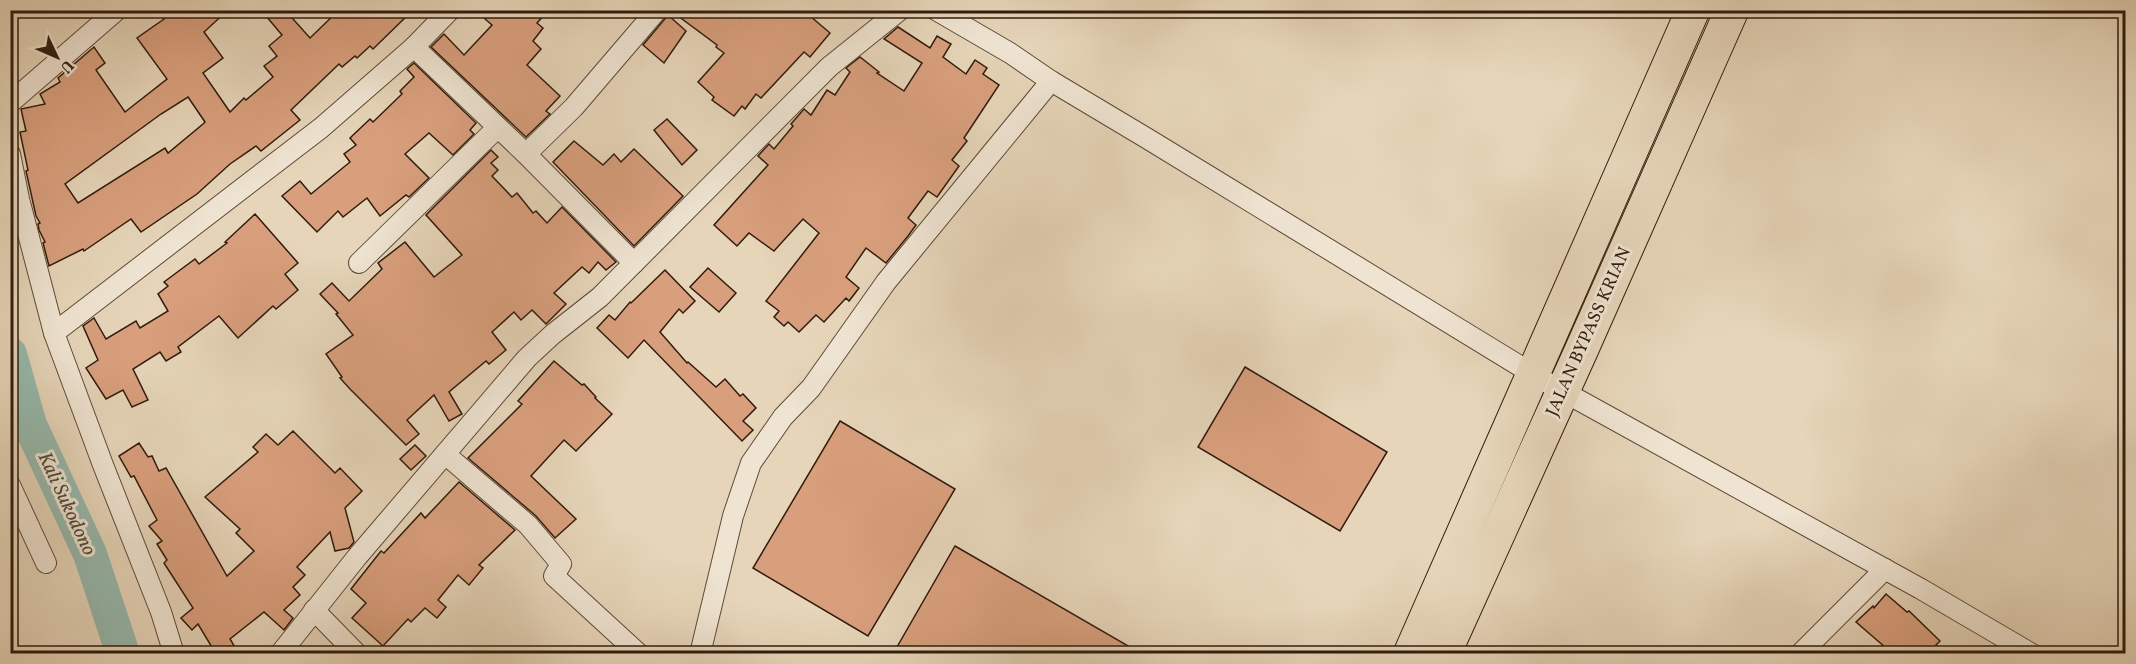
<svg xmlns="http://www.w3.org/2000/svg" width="2136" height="664" font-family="Vollkorn,serif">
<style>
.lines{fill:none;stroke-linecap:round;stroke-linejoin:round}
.river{stroke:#96b9ad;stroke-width:34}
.building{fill:#d99f7d;stroke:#2f1c0c;stroke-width:1.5;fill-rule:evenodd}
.minor-casing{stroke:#5d4a37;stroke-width:22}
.trunk-casing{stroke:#2f1c0c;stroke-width:35}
.minor{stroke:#efe4d2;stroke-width:20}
.trunk{stroke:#e6d5b9;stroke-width:33}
.labels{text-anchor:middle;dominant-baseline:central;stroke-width:6;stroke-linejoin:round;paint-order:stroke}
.street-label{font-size:18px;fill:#2f1c0c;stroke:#efe4d2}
.water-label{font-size:20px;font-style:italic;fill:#4e4b3c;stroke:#efe4d2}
</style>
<rect width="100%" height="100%" fill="#e6d5b9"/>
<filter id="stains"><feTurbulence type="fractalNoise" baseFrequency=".00333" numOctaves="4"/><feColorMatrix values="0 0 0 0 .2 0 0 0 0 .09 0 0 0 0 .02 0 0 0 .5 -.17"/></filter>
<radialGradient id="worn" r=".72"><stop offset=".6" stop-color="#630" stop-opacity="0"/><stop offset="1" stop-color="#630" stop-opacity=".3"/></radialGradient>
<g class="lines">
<!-- river -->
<path class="river" d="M10 354 30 425 90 554 123 654"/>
</g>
<!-- building -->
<g class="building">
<path d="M170 10H228L204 32 223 58 203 73 230 112 244 98 246 100 273 77 264 66 277 56 269 46 282 35 261 10H285L310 38 339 10H413L373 49 370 46 357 58 355 56 342 67 339 64 291 110 300 120 261 151 256 146 230 164 197 194 141 232 131 219 84 251 83 249 49 266 43 243 45 242 39 230 38 224 40 223 36 216 26 171 28 170 20 132 26 131 21 109 45 104 40 94 60 82 58 78 94 47 105 63 96 70 125 112 167 79 137 38 164 19 162 17ZM188 97 205 122 203 124 168 153 165 148 78 203 65 184 161 114Z"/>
<path d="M492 10H549L537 23 543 28 533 41 541 49 527 65 560 96 546 111 550 114 526 137 431 47 444 34 464 55 492 25 485 19Z"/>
<path d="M670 10H710L719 17 724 10H731L741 18 748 10H803L830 33 810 57 804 52 761 98 756 94 745 109 742 106 734 116 712 100 714 97 698 82 724 53 716 47 717 45Z"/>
<path d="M668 15 686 31 664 63 643 45Z"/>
<path d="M898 27 930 48 937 36 951 44 943 57 966 74 975 60 987 68 983 74 999 85 964 138 967 141 952 160 959 166 937 197 928 191 908 218 916 225 908 236 886 263 866 248 846 277 859 288 849 301 846 298 824 322 816 315 799 332 788 322 784 326 774 317 779 311 766 301 819 233 803 219 774 251 749 233 737 246 714 225 768 165 758 156 769 144 774 149 793 126 791 124 804 109 811 115 827 90 835 95 850 72 846 68 860 57 879 72 877 73 904 91 922 63 884 39Z"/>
<path d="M414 63 476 123 470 130 474 134 453 155 429 133 405 154 429 178 409 197 406 195 380 216 367 198 343 217 338 211 317 232 282 196 300 181 311 194 350 162 344 154 356 145 350 138 370 119 373 122 402 94 400 91 414 77 407 69Z"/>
<path d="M667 119 697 150 682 165 654 130Z"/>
<path d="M574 141 603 165 614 154 621 162 634 149 683 196 634 246 553 162Z"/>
<path d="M491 150 498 157 491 163 498 170 492 176 512 197 517 193 533 213 536 211 547 223 562 207 616 262 606 270 598 262 589 273 582 267 554 293 566 304 546 324 532 310 521 320 514 312 492 332 506 350 489 364 486 361 449 392 462 414 449 421 434 395 407 420 419 434 406 445 350 389 340 378 342 377 326 354 353 335 336 314 338 313 320 294 332 283 349 301 382 269 378 263 405 242 434 277 462 255 426 215Z"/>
<path d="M255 214 298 263 285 274 298 290 276 309 273 306 238 338 219 316 178 347 181 352 166 361 160 352 133 369 148 400 132 407 123 390 106 399 86 368 98 360 83 326 94 318 106 339 136 321 140 328 168 311 158 294 168 286 164 282 195 259 199 264 227 243 225 242Z"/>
<path d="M708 268 736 293 719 312 690 287Z"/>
<path d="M665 270 695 301 683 313 679 309 660 332 687 363 688 362 716 387 725 379 740 396 743 394 756 408 743 421 753 430 742 441 644 340 628 358 597 328 609 315 615 320 630 302 631 303Z"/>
<path d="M554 361 582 385 584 384 596 397 595 398 612 414 576 451 564 440 531 476 576 519 555 538 536 516 468 458 522 404 518 401Z"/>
<path d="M1245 367 1387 452 1340 531 1198 447Z"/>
<path d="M840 421 955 489 868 636 753 568Z"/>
<path d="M293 431 335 473 340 468 362 491 345 508 354 542 349 548 335 551 330 532 297 567 305 575 293 587 300 595 284 610 293 618 284 630 264 612 230 639 239 654H216L198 624 192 630 181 618 193 608 164 563 167 560 157 544 162 541 149 526 157 520 134 476 131 477 119 456 139 443 148 457 152 456 159 471 166 468 227 576 254 551 236 533 240 529 205 497 258 452 253 447 266 434 278 445Z"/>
<path d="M415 445 426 456 411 470 400 459Z"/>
<path d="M459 482 515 530 479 565 483 568 469 585 458 575 438 600 446 607 437 618 425 608 411 622 408 619 383 646 352 618 366 603 351 589 381 551 384 553 421 513 425 518Z"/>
<path d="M955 546 1142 654H893Z"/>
<path d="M1886 594 1907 612 1909 611 1940 641 1936 645 1946 654H1893L1856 622 1873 606 1874 608Z"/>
</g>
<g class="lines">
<!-- minor casing -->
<g class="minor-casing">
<g id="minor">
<path d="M936 10 1010 53 1051 81 1148 139 1546 382 1921 589 2032 654"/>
<path d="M414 47 526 154 634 263"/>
<path d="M10 103 117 10"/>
<path d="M10 154 19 199 54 333 103 465 161 612 174 654"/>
<path d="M526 154 574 107 657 10"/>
<path d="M359 263 497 128"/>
<path d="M54 333 321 128 414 47 450 10"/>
<path d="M445 454 528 525 561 564 554 576 639 654"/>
<path d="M10 485 46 563"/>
<path d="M314 610 357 654"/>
<path d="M280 654 357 557 527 358 553 334 600 297 829 67 900 10"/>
<path d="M700 654 733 516 751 463 783 417 811 388 886 282 1051 81"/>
<path d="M1800 654 1885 569"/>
</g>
</g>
<!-- trunk casing -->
<g class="trunk-casing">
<g id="trunk">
<path d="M1410 654 1693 10"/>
<path d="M1444 654 1581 351 1732 10"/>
</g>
</g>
<!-- minor -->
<use href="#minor" class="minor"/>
<!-- trunk -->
<use href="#trunk" class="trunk"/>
</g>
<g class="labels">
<!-- street labels -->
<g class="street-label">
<text transform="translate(1589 332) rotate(-66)">JALAN BYPASS KRIAN</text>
</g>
<!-- water labels -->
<g class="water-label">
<text transform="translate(66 504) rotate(65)">Kali Sukodono</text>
</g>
</g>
<!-- margin -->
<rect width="2136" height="664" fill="none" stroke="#e6d5b9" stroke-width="36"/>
<rect x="12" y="12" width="2112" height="640" fill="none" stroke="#2f1c0c" stroke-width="3"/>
<rect x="18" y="18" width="2100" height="628" fill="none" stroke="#2f1c0c" stroke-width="1.5"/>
<!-- north arrow -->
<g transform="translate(57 57) rotate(134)" stroke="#efe4d2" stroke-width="4.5" paint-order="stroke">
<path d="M0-4.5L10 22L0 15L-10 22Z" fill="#2f1c0c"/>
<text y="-9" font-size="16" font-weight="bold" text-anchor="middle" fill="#2f1c0c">U</text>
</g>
<rect width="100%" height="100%" filter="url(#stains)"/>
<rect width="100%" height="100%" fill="url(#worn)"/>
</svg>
